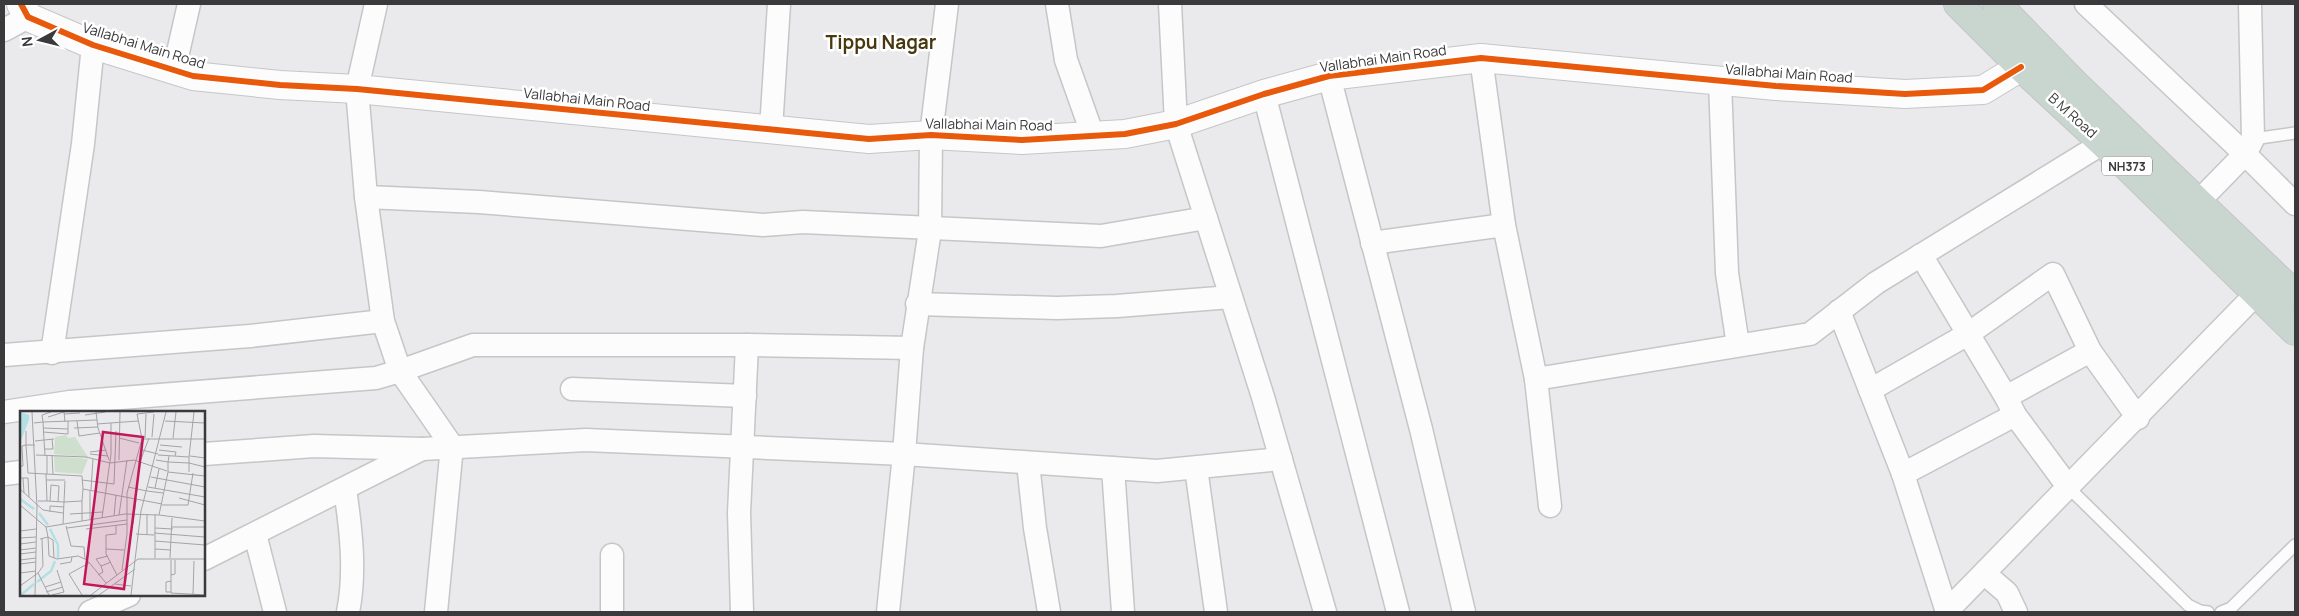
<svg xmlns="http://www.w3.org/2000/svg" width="2299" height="616" font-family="Manrope,sans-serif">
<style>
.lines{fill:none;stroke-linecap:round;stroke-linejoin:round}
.lane-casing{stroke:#c6c6c8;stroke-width:14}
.street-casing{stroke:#c6c6c8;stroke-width:25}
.secondary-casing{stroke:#c6c6c8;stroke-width:30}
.highway-casing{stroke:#c5c5c6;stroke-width:30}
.lane{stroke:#fcfcfc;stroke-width:11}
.street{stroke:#fcfcfc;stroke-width:22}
.secondary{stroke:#fcfcfc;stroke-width:28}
.highway{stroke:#c9d6d0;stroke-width:28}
.cycleway-casing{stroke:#fff;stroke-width:9}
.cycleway{stroke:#e8590c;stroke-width:6}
.labels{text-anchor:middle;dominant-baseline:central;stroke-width:5;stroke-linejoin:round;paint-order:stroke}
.shield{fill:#fff;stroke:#757576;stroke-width:1}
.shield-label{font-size:12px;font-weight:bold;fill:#3a3a3c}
.street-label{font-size:14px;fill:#3a3a3c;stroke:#fff}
.district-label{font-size:19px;font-weight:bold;fill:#47380f;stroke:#fff}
.inset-river{fill:none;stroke:#b2e0e4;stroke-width:2.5}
.inset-road{fill:none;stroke:#a4a4a6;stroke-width:1}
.view{fill:#c2185b;fill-opacity:0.15;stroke:#c2185b;stroke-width:2.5}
.inset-edge{fill:none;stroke:#3a3a3c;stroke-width:2.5}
</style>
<rect width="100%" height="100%" fill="#eaeaec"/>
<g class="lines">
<!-- lane casing -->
<g class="lane-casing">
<g id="lane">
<path d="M2253 139 2295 133"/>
<path d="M2069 488 2188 605 2200 611 2208 612"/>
<path d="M2221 612 2231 608 2295 545"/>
</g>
</g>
<!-- street casing -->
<g class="street-casing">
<g id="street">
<path d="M376 4 357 89 366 197 383 321 400 371 452 446 436 612"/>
<path d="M1057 4 1066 60 1093 136"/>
<path d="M1170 4 1176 124 1263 397 1325 612"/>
<path d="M2086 4 2245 154 2295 204"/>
<path d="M4 30 28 17"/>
<path d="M1481 58 1504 225"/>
<path d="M174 70 189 4"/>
<path d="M1329 76 1421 429 1464 612"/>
<path d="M1720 81 1727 273 1738 345"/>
<path d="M1264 94 1398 612"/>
<path d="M771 129 779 4"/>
<path d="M366 197 479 202 763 225 803 222 1101 236 1206 218"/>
<path d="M2198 202 2245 154 2253 139 2250 4"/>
<path d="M1372 243 1504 225 1536 379 1810 334 1876 283 2103 143"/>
<path d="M1921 255 2006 397 2090 351 2138 418"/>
<path d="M917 304 1057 308 1117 306 1231 297"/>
<path d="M1839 311 1903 474 2015 415 2006 397"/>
<path d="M747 345 912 348"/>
<path d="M52 353 83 144 93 45"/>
<path d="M4 355 250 336 383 321"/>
<path d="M1536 379 1550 506"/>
<path d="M572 389 745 396"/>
<path d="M1870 390 1968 334 2053 274 2090 351"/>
<path d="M4 412 70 402 376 378 400 371 473 345H747L739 513 742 612"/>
<path d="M2015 415 2069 488"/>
<path d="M204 454 314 446 422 449 586 440 904 454 1157 471 1281 459"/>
<path d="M1028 463 1035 528 1049 612"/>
<path d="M1113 468 1123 612"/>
<path d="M1196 468 1216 612"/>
<path d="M4 474 21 472"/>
<path d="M1903 474 1947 612"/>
<path d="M345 489C351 530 356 572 348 612"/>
<path d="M255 534 275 612"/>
<path d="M612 555V612"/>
<path d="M204 559 422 449"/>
<path d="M1985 574 2007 593 2016 612"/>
<path d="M90 612 129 595"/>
<path d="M888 612 904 454 912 348 930 230 931 135 947 4"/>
<path d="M1946 612 2257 293"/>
</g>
</g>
<!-- secondary casing -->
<g class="secondary-casing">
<path id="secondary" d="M21 4 28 17 93 45 193 76 280 85 357 89 869 139 931 135 1022 140 1125 134 1176 124 1264 94 1329 76 1481 58 1776 86 1905 94 1983 90 2021 67"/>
</g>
<!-- highway casing -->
<g class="highway-casing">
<g id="highway">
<path d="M1958 4 2021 67 2103 143 2295 331"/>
<path d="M1997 4 2074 83 2295 295"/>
</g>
</g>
<!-- lane -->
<use href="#lane" class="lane"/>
<!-- street -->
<use href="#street" class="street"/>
<!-- secondary -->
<use href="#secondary" class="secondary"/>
<!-- highway -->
<use href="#highway" class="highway"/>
<!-- cycleway casing -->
<g class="cycleway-casing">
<path id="cycleway" d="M21 4 28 17 93 45 193 76 280 85 357 89 869 139 931 135 1022 140 1125 134 1176 124 1264 94 1329 76 1481 58 1776 86 1905 94 1983 90 2021 67"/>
</g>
<!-- cycleway -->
<use href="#cycleway" class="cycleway"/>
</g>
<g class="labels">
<!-- shield labels -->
<rect class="shield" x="2102" y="156.5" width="50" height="19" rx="4"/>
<g class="shield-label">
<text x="2127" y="166">NH373</text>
</g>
<!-- street labels -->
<g class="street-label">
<text transform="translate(144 45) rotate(17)">Vallabhai Main Road</text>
<text transform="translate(1383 58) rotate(-8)">Vallabhai Main Road</text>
<text transform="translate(1789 73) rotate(4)">Vallabhai Main Road</text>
<text transform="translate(587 99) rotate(6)">Vallabhai Main Road</text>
<text transform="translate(2073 115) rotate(42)">B M Road</text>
<text transform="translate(989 124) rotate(1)">Vallabhai Main Road</text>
</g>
<!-- district labels -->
<g class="district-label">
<text x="881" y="42">Tippu Nagar</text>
</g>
</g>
<!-- overview -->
<g transform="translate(20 411)">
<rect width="185" height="185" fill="#eaeaec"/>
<path d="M46 24 48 27 55 26 68 46 34 43 35 26ZM34 45 68 48 62 63 35 61Z" fill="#cfdfcd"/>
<path d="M0 1 9 4V9L0 32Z" fill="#b2e0e4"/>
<path class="inset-river" d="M0 88 14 98M19 102 28 114M30 118 38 134V147M17 171 31 160 35 150M1 184 14 173"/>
<path class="inset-road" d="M12 1 17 96 15 184M76 1 78 17 89 49M44 3 60 2M65 4 85 1M28 6 44 1 45 11M57 10 59 25 80 22M145 10 185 12M14 12 23 11 22 4 31 1M77 13 118 10M23 17 48 18M54 17 78 16M23 21 48 23V10M132 26 134 3M99 27 119 32M125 27 126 3M153 27 156 1M122 28 117 3 134 1M15 30 24 29 23 11 77 9M15 34H6L8 62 62 65 63 78 142 93M140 34 162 36M24 38H33L32 28M122 39 138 43M139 39 156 41 155 45M70 41 86 39M70 43 88 45M16 44 66 46 90 52 114 49 147 60M25 44 24 29 34 28M27 44V63M32 44 33 63M138 44 169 46V52L185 56M149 45 148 51 169 52V61M170 45 185 47M169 46 174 1M99 49 100 1M136 49 148 51V61M120 51 129 27M0 55H3L2 35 6 34V20M131 66 185 76M0 67H8L9 86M3 67 4 82M26 69H45M62 69 94 73 96 20M108 76 127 80M128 76 185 86M135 77 139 58M0 78 23 99 43 102M71 79 73 48M127 80 143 82M159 87 185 94M18 90H27L26 63M27 90 44 91 45 70M30 90 31 74 39 75 38 91M62 90V110L105 103 139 104 148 61 185 65M0 94 26 116 62 110M142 94H168L173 62M30 101V95L44 96M50 103 83 101M99 104 107 49M139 104 185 110M94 105 96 84M82 107 91 43V12M70 109V79M43 113 44 91 62 90 63 78M113 113 116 89M46 115 51 135 64 136 65 148M96 115V123L86 124V143L97 164M152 116H185M47 117 107 109M135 117 153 118M66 118 107 113M0 120 16 118M134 122 185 126M116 123 134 124M127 123V103M28 126 29 145 37 148 58 145 67 149 86 172M28 126 33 129 34 147M0 127 16 126M20 128 28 126 26 116M135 130 185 134M0 133 16 131M86 138 104 139M135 138 151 139M0 139 16 137M0 143 16 141M135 147V103M150 147 152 107M0 149 16 147M115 149 121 100 146 1M151 149V182L185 184M0 153 16 151M40 153 51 151 52 146M81 155 76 148 88 145M102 159 107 123V82L122 28H185M0 162 16 160M18 162 23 155 22 128M78 164 83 161 81 155 91 151M151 164 155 163V149M151 170 146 171V181H151M95 173 111 175M0 175 18 162 29 184M25 176 41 171M26 181 43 176M173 183 174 150M32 184 44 181 37 159M62 184 49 163 69 152M71 184 118 148H185M79 184 115 158M111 184 115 149M185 184V150"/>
<path class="view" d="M83 21 123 26 104 178 64 173Z"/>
<rect width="185" height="185" class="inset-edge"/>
</g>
<!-- border -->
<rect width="2299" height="616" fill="none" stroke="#3a3a3c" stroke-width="10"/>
<!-- north arrow -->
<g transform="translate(40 40) rotate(263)" stroke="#ffffff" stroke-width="4" paint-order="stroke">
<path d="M0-4L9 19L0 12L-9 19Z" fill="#3a3a3c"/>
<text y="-8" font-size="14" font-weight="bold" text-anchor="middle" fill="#3a3a3c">N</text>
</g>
</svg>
